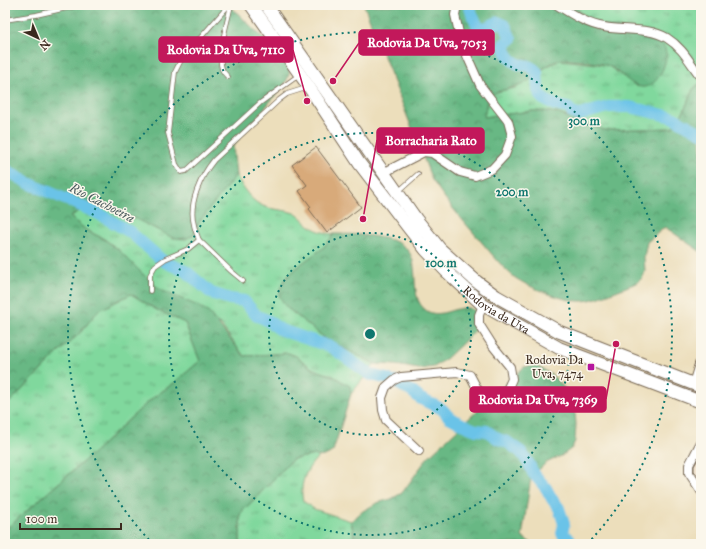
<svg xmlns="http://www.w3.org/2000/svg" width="706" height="549" font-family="'IM FELL Great Primer',serif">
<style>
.grass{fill:url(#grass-tufts);stroke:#5e815e}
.forest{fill:url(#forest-crowns);stroke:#527151}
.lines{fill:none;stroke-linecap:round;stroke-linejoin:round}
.river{stroke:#6bc3e8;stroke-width:12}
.building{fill:#d8aa7a}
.service-casing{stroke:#796955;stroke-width:5.5}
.minor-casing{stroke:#796955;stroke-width:10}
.primary-casing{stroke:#796955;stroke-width:14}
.service{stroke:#fff;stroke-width:4}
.minor{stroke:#fff;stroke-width:8}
.primary{stroke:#fff;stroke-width:12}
.ring{fill:none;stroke:#0f766e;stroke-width:2;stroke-dasharray:2 4}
.poi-dot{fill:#b5179e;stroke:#fbf7ec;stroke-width:1.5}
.labels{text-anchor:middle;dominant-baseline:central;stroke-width:3;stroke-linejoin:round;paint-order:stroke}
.street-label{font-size:12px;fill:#3b2a1e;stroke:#fbf7ec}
.poi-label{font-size:12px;fill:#3b2a1e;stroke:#fbf7ec;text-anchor:end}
.water-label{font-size:13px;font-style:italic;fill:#49585b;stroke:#fbf7ec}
.centre{fill:#0f766e;stroke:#fbf7ec;stroke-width:2}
.ring-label{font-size:12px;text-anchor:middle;font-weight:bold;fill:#0f766e;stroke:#fbf7ec;stroke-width:3;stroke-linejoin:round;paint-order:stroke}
.leader{fill:none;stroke:#c2185b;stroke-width:1.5}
.callout-dot{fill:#c2185b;stroke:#fbf7ec;stroke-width:1.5}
.callout{fill:#c2185b;stroke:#c2185b;stroke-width:1.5}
.callout-label{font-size:13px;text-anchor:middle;font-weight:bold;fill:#fff}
</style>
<defs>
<pattern id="grass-tufts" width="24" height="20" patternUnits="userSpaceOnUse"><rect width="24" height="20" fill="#80d89d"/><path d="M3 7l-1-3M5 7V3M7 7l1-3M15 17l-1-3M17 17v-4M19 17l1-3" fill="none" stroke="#6aaf7f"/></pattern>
<pattern id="forest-crowns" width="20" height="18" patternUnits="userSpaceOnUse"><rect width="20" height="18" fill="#68b884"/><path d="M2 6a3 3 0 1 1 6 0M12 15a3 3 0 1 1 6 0" fill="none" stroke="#57966b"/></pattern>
</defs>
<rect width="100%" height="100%" fill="#fbf7ec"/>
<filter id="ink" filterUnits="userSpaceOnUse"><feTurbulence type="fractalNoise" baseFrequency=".025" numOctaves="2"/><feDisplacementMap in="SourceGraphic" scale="8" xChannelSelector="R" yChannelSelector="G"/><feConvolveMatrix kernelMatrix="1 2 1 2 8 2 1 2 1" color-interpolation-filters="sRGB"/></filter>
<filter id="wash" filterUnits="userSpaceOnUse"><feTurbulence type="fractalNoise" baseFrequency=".012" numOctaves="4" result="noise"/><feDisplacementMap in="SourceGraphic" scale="16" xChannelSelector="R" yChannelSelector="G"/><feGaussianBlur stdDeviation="0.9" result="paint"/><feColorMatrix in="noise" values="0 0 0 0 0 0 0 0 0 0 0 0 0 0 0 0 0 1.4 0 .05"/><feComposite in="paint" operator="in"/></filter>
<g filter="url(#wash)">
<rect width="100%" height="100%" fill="#ecdebb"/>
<!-- grass -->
<g class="grass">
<path d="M574 5H701V82L693 89 684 111 673 128 605 130 577 121 557 113 532 111 484 117 488 96 495 92 515 88 525 83 546 67 560 60 607 65 638 87 592 23Z"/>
<path d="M236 175C244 190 252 204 269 208 277 210 286 210 294 213 301 216 306 224 313 228 319 232 327 233 334 234L323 248 301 264 285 279 286 307 326 339 375 364 351 394 349 386 333 376 313 369 296 356 288 353 244 356 220 324 175 297 161 290 151 282 119 250 104 239 86 230 70 217 93 201 136 219 158 230 193 235 199 222Z"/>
<path d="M131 294 157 310 185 323 200 361 174 383 154 397 136 413 100 447 5 530V407L59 352 79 334 98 311Z"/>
<path d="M315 455 318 457C306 469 299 484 303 501L314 509 351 521 355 541 352 544H240V514L293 459Z"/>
</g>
<!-- forest -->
<g class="forest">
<path d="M5 5H229L284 58C291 70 291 73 284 85L233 146 236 175 199 222 193 235 186 239 173 238 136 219 93 201 70 217 86 230 104 239 119 250 151 282 161 290 198 306 209 313 244 356 288 353 296 356 313 369 333 376 350 386 351 394 333 451C328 455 321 459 315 455L293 459 240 514V544H5V530L100 447 136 413 154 397 174 383 200 361 185 323 157 310 131 294 98 311 79 334 59 352 5 407Z"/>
<path d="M364 5H574C578 11 587 21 594 23 610 29 665 30 666 53 667 64 658 85 645 87 632 89 619 69 606 65 602 63 566 59 561 60 557 60 551 64 547 66 538 71 532 80 523 84 511 89 499 90 488 96L484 117 532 111H545L557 113 577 121 605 130 672 128 684 111 693 89 701 82V252L665 227 647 242 644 257 645 271 643 277 637 283C624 287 595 301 582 301 565 302 528 287 514 277 501 266 490 252 479 239 462 220 446 201 432 180Z"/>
<path d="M334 234C351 234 388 235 402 245 425 260 405 296 427 311 440 319 455 306 469 308 472 309 475 311 477 312L478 326 471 335 447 358 434 367 419 369 395 365 375 364 326 339 286 307 280 297V289L285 279 301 264 323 248Z"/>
<path d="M535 366 544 370 553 376 567 391 572 401 575 412 576 424 575 441 572 448 563 455 546 463 531 477 522 537 533 544H352L355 540 351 521 363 511 377 503 391 499 402 493 428 457 524 367Z"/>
</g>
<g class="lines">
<!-- river -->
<g class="river">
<path d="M469 5 473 17 478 26 485 28 498 22 505 25 511 39 504 44C505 51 509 59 516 63 523 67 527 62 537 72L538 90 543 99 555 105 568 108 574 114 579 115 608 107H630L672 117 701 133"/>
<path d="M5 169 26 182 97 213 130 232 163 261 187 272 211 293 230 299 244 301 257 316 265 319 281 330 331 347 371 375 388 379"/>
<path d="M395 382 411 391 421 399 442 409 449 417 466 426 476 430 487 431 498 439 507 442 521 452 529 464 533 473 546 488 552 499 559 508 564 524 562 533 570 540 571 544"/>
</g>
</g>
<g id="blocks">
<!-- building -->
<g class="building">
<path d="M316 147 361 207 327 233 309 209 311 207 299 191 307 185 292 165Z"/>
<path d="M701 454V479L694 471V466Z"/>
</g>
</g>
</g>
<g filter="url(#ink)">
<use href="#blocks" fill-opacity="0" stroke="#796955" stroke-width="1"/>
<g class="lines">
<!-- service casing -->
<g class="service-casing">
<g id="service">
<path d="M229 5 181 60 175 72 168 133 176 164 181 172 186 171 260 103 299 75"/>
<path d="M5 20 36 15 80 5"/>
<path d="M228 77C226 75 223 72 222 69 217 55 228 20 231 5"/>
<path d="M399 191 418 174"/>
<path d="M199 240 231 271 243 281"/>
<path d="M150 291V275L155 266 165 259 188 249 199 240C197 235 195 230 194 225 188 203 201 176 214 160L279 100 287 94 306 88"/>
</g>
</g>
<!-- minor casing -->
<g class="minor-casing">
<g id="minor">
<path d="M557 5C572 14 586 24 604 27 624 31 649 27 667 38 683 48 690 63 701 77"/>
<path d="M383 173 424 152 432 153 460 172 475 176 492 169 505 155 512 136 508 121 480 85 461 42 455 15 457 5"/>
<path d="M693 384 701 358"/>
<path d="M701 442 689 465V473L701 491"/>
<path d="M419 451 386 420 383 410 382 398 386 387 394 380 401 377 457 372 470 375 479 392 491 394 507 390 512 379 510 367 493 346 479 324V315L483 305"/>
</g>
</g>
<!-- primary casing -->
<g class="primary-casing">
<g id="primary">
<path id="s1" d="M251 5 309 87 359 163 408 227 426 250 446 271 483 305 559 348 701 402"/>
<path d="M266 5 416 219 440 249 477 282 496 296 560 332 701 387"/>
</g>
</g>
<!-- service -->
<use href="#service" class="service"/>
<!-- minor -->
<use href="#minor" class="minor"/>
<!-- primary -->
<use href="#primary" class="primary"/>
</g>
</g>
<!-- distance rings -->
<g class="ring">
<circle cx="370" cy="334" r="101"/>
<circle cx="370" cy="334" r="201"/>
<path d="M153 544A302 302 0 1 1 587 544"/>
</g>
<!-- markers -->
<rect class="poi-dot" x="587" y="363" width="8" height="8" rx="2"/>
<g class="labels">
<!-- street labels -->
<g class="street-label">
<text stroke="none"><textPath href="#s1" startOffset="394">Rodovia da Uva</textPath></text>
</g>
<!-- poi labels -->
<g class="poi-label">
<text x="583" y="360">Rodovia Da<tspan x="583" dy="14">Uva, 7474</tspan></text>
</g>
<!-- water labels -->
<g class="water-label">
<text transform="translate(102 203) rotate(27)">Rio Cachoeira</text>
</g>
</g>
<circle cx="370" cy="334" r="6" class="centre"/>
<g class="ring-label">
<text x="584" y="125">300 m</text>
<text x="512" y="196">200 m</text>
<text x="441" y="267">100 m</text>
</g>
<!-- callouts -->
<path class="leader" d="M333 81L359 43M307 101L293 50M363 219L377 140M616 344L606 399"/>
<g class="callout-dot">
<circle cx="333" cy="81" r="4"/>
<circle cx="307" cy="101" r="4"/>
<circle cx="363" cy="219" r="4"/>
<circle cx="616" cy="344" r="4"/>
</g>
<g class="callout">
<rect x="359" y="30" width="135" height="25" rx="4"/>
<rect x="159" y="37" width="134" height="25" rx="4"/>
<rect x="377" y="128" width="107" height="25" rx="4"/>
<rect x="470" y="387" width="136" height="25" rx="4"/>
</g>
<g class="callout-label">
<text x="427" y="47">Rodovia Da Uva, 7053</text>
<text x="226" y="54">Rodovia Da Uva, 7110</text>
<text x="431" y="145">Borracharia Rato</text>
<text x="538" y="404">Rodovia Da Uva, 7369</text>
</g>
<!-- margin -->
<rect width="706" height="549" fill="none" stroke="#fbf7ec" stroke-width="20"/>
<!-- north arrow -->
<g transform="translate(38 38) rotate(136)" stroke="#fbf7ec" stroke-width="3" paint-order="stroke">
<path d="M0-3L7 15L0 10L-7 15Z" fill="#3b2a1e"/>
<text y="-6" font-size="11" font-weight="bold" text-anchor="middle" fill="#3b2a1e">N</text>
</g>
<!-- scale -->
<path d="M20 523v6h101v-6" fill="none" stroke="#3b2a1e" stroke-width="2"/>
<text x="26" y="523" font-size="12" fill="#3b2a1e" stroke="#fbf7ec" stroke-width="3" paint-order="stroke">100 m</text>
</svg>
